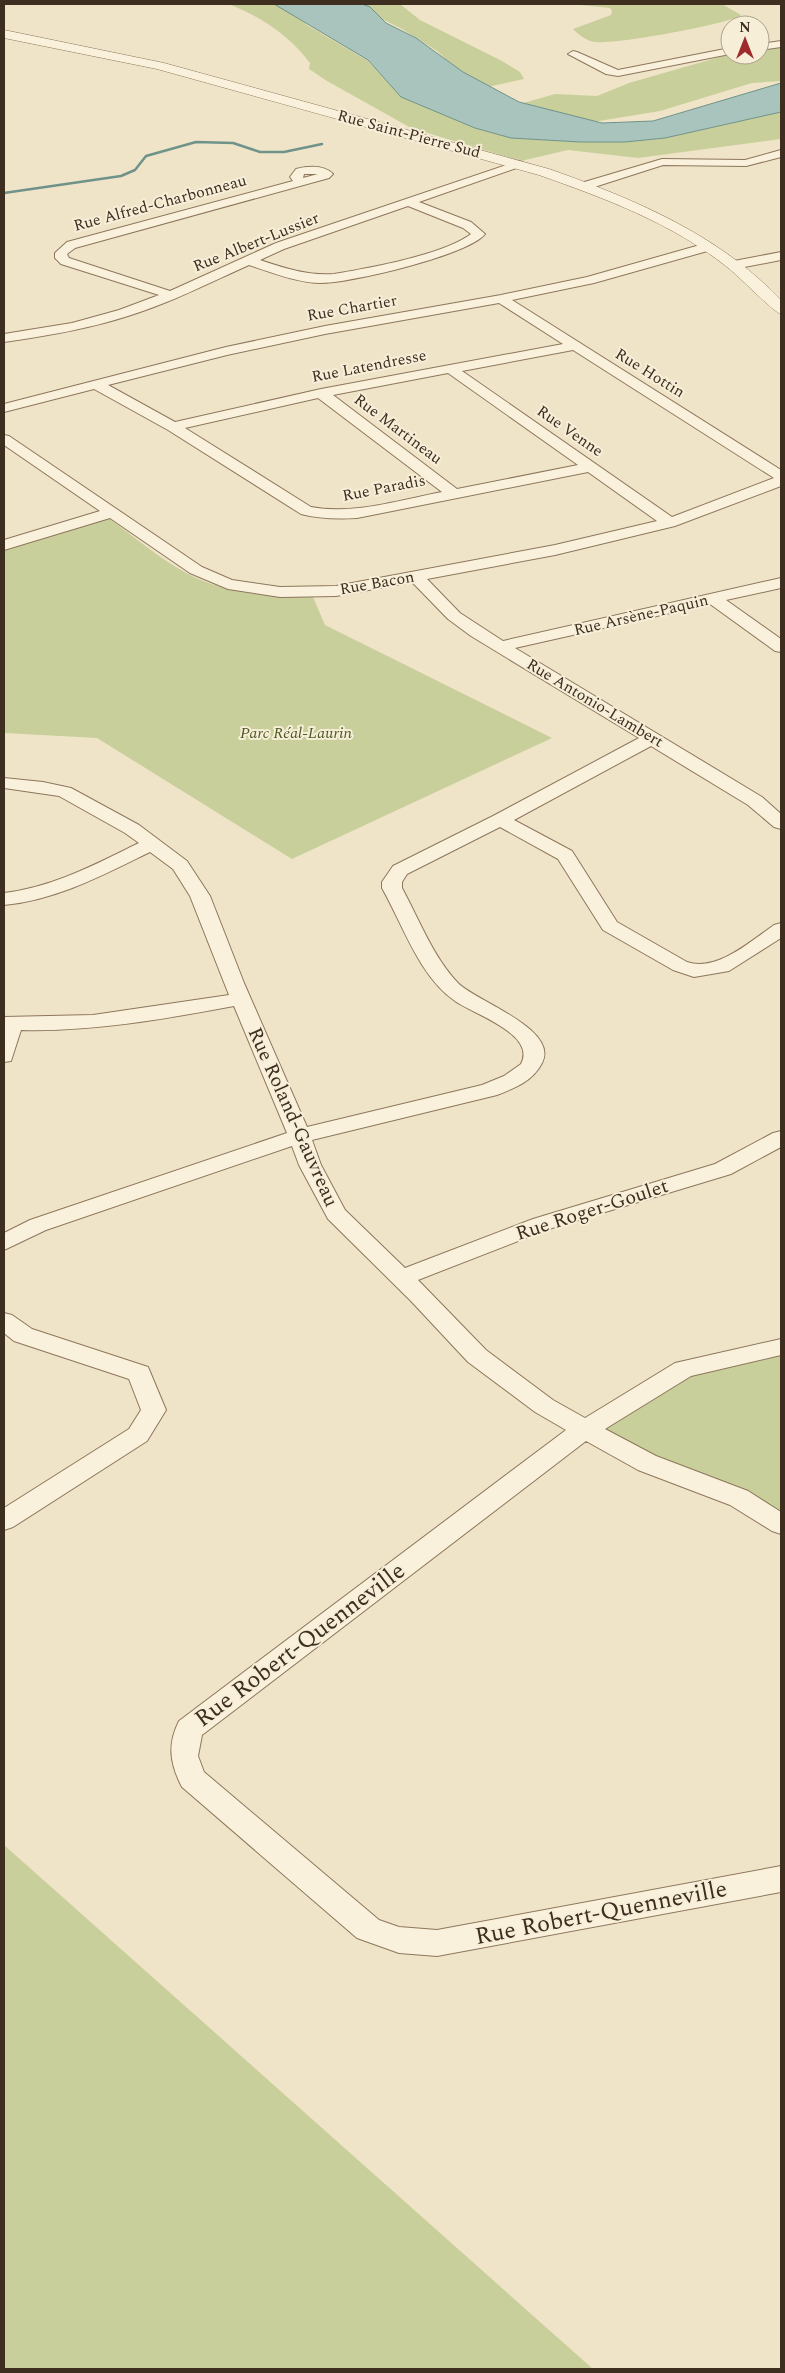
<svg xmlns="http://www.w3.org/2000/svg" width="785" height="2373" font-family="Spectral,serif">
<style>
.green{fill:#c9cf9b}
.water{fill:#a9c4bc;stroke:#6f938a}
.lines{fill:none;stroke-linecap:round;stroke-linejoin:round}
.stream{stroke:#6f938a;stroke-width:2.5}
.minor-casing{stroke:#8d765c;stroke-width:2}
.tertiary-casing{stroke:#8d765c;stroke-width:1}
.minor{fill:#faf1dc;fill-rule:evenodd}
.tertiary{fill:#faf1dc;fill-rule:evenodd}
.labels{text-anchor:middle;dominant-baseline:central;stroke-width:4;stroke-linejoin:round;paint-order:stroke}
.far-street-label{font-size:16px;fill:#3d2e20;stroke:#f7eed8}
.far-park-label{font-size:16px;font-style:italic;fill:#4d5a26;stroke:#f7eed8}
.street-label{font-size:20px;fill:#3d2e20;stroke:#f7eed8}
.near-street-label{font-size:24px;fill:#3d2e20;stroke:#f7eed8}
</style>
<rect width="100%" height="100%" fill="#f0e4c8"/>
<!-- green -->
<g class="green">
<path d="M228 4H274L286 9 307 25 368 61 401 97 475 128 511 138 580 142H625L665 138 781 112V139L638 158 568 150 521 161 411 128 327 81 309 69 310 63C289 35 260 16 228 4Z"/>
<path d="M352 4H400L420 20 502 61 520 72 524 79 488 87 458 70 437 51 402 29Z"/>
<path d="M570 4H722L741 15C730 24 613 45 595 42 587 41 579 35 573 29L611 15 612 11 610 8Z"/>
<path d="M781 44V81L752 83 660 111 599 121H574L520 104 555 94 597 96 629 83 723 56 760 55V48Z"/>
<path d="M108 518C135 537 161 560 190 575 228 594 270 597 313 597L325 625 552 738 292 859 97 738 4 733V550Z"/>
<path d="M781 1347V1524L739 1498 585 1429 684 1369Z"/>
<path d="M4 1845 593 2369H4Z"/>
</g>
<!-- water -->
<path class="water" d="M274 4H362L370 7 386 23 416 38 463 72 519 102 602 123 653 121 781 83V112L665 138 625 142H580L511 138 475 128 401 97 368 60Z"/>
<g class="lines">
<!-- stream -->
<path class="stream" d="M4 193 121 176 135 170 146 156 196 142 233 143 260 152H284L322 144"/>
<!-- minor casing -->
<g class="minor-casing">
<g id="minor">
<path d="M781 41V47L760 50V44Z"/>
<path d="M730 48V54L618 76 606 74 568 54 573 51 577 52 618 70Z"/>
<path d="M781 150V157L746 166 663 165 585 190 579 186 581 183 662 159 745 160Z"/>
<path d="M518 161 522 162 524 164 522 166 419 202 471 222 485 234C469 255 347 284 319 283 295 282 271 272 249 265 209 283 170 303 128 316 88 329 46 336 4 342V334L72 323 119 310 159 295 61 264 55 258V253L67 242 293 181 290 177 296 169C308 166 324 165 333 174L329 178 75 248 67 254 69 258 170 291 276 243ZM304 174H318L303 178ZM408 206 463 228 471 234C443 255 369 268 334 274 308 276 284 268 260 260L284 249Z"/>
<path d="M707 243 711 244 713 247 711 250 594 283 512 300 781 470V486L675 526 555 555 427 579 460 613 503 641 781 578V588L726 600 781 639V652L775 651 710 604 515 648 762 797 781 814V829L774 827 748 805 651 746 514 820 572 851 617 922 687 962C717 972 751 941 774 925L781 923V938L729 971 694 977 673 970 603 930 558 859 500 827 407 874 402 882V888C419 919 433 957 458 983 475 1001 560 1029 542 1063 533 1081 515 1088 497 1095L312 1140 321 1165 345 1210 405 1268 533 1219 715 1164 773 1133 781 1131V1147L731 1174 549 1229 418 1280 486 1350 553 1400 585 1418 675 1363 781 1339V1355L691 1376 605 1429 656 1456 748 1491 781 1512V1534L772 1531 730 1505 638 1470 586 1441 202 1735 198 1756 204 1772 379 1920 399 1927 437 1930 781 1866V1892L437 1956 399 1953 357 1938 182 1787C170 1764 167 1745 179 1721L566 1430 535 1412 468 1362 411 1301 328 1219 299 1165 292 1146 46 1230 4 1250V1233L30 1220 287 1133 234 1006C164 1019 93 1032 21 1030L11 1061 4 1062V1017L93 1015 229 995 190 896 173 869 150 852C103 875 57 900 4 905V893C53 887 94 865 139 843L125 833 59 796 4 788V778L43 782 71 788 139 825 187 861 210 896 244 983 307 1127 482 1085 504 1076 521 1064C537 1034 473 1014 455 1001 419 976 403 925 382 888V882L393 866 493 816 639 738 471 636 448 619 412 582 336 596 280 597 228 589 190 573 110 518 4 550V540L100 511 4 445V435L9 436 202 567 232 580 280 587 336 586 555 545 657 521 588 472 357 518C337 519 320 519 301 514L168 430 94 389 4 412V404L226 347 325 326 501 295 587 277ZM499 303 563 344 321 389 175 422 108 385 227 355 325 334ZM573 350 774 478 672 517 462 371ZM448 373 578 465 457 489 333 395ZM318 398 442 492C399 500 354 515 311 507L185 428Z"/>
<path d="M781 252V260L734 269 728 265 734 261Z"/>
<path d="M4 1313 12 1315 32 1329 148 1367 166 1410 147 1441 13 1527 4 1530V1508L129 1429 141 1410 129 1379 14 1341 4 1333Z"/>
</g>
</g>
<!-- tertiary casing -->
<g class="tertiary-casing">
<path id="tertiary" d="M4 30 164 63 549 169C634 199 718 234 781 300V314C773 312 738 275 727 267 672 223 604 198 539 175L157 69 4 38Z"/>
</g>
<!-- minor -->
<use href="#minor" class="minor"/>
<!-- tertiary -->
<use href="#tertiary" class="tertiary"/>
</g>
<g class="labels">
<!-- far-street labels -->
<g class="far-street-label">
<text transform="translate(409 134) rotate(15)">Rue Saint-Pierre Sud</text>
<text transform="translate(160 203) rotate(-15)">Rue Alfred-Charbonneau</text>
<text transform="translate(256 242) rotate(-22)">Rue Albert-Lussier</text>
<text transform="translate(352 308) rotate(-10)">Rue Chartier</text>
<text transform="translate(369 366) rotate(-11)">Rue Latendresse</text>
<text transform="translate(650 373) rotate(32)">Rue Hottin</text>
<text transform="translate(398 429) rotate(37)">Rue Martineau</text>
<text transform="translate(570 431) rotate(35)">Rue Venne</text>
<text transform="translate(384 488) rotate(-11)">Rue Paradis</text>
<text transform="translate(377 583) rotate(-10)">Rue Bacon</text>
<text transform="translate(641 615) rotate(-13)">Rue Arsène-Paquin</text>
<text transform="translate(595 703) rotate(31)">Rue Antonio-Lambert</text>
</g>
<!-- far-park labels -->
<g class="far-park-label">
<text x="296" y="733">Parc Réal-Laurin</text>
</g>
<!-- street labels -->
<g class="street-label">
<text transform="translate(293 1117) rotate(66)">Rue Roland-Gauvreau</text>
<text transform="translate(592 1210) rotate(-18)">Rue Roger-Goulet</text>
</g>
<!-- near-street labels -->
<g class="near-street-label">
<text transform="translate(300 1645) rotate(-37)">Rue Robert-Quenneville</text>
<text transform="translate(601 1913) rotate(-11)">Rue Robert-Quenneville</text>
</g>
</g>
<!-- border -->
<rect width="785" height="2373" fill="none" stroke="#3d2e20" stroke-width="10"/>
<!-- north arrow -->
<g transform="translate(745 40)"><circle r="24" fill="#f7eed8" stroke="#ada18e"/>
<path d="M0-4L9 19L0 12L-9 19Z" fill="#9e2a2b"/>
<text y="-8" font-size="14" font-weight="bold" text-anchor="middle" fill="#3d2e20">N</text>
</g>
</svg>
